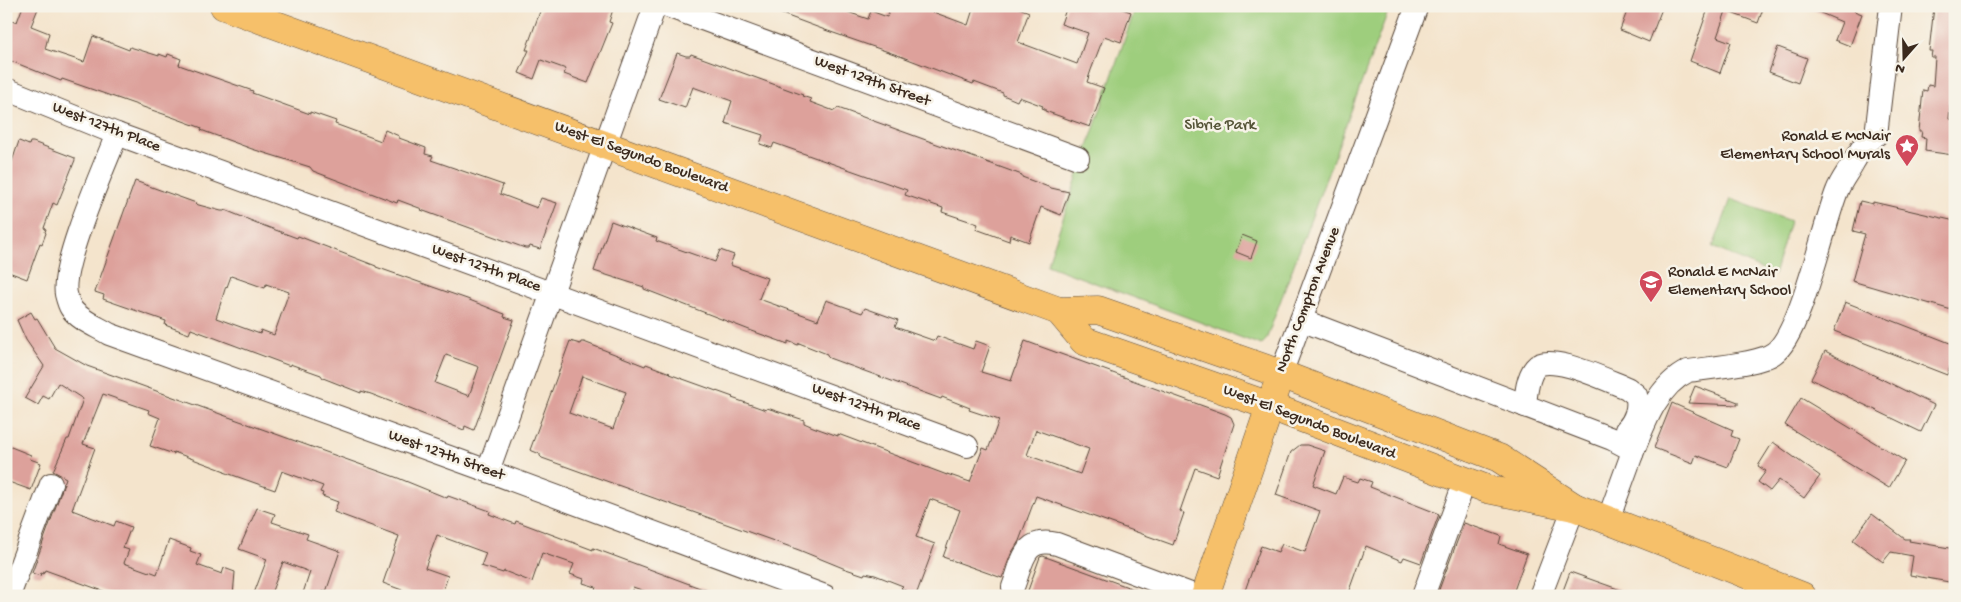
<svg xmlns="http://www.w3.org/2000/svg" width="1961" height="602" font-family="'Gochi Hand',sans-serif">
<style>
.green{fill:#9ece7d;stroke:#6c7c4e}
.building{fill:#dda19b;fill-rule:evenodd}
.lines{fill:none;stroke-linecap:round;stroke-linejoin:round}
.minor-casing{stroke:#574638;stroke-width:24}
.major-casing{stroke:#574638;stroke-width:29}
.minor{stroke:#fff;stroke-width:22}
.major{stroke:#f6c06b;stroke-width:28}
.labels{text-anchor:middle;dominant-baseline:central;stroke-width:5;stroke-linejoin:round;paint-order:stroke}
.street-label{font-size:16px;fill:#3b2a1e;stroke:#f7f3e8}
.park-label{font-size:16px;fill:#545336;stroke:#f7f3e8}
.poi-label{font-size:16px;fill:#3b2a1e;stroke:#f7f3e8;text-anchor:end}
</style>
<rect width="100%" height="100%" fill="#f7f3e8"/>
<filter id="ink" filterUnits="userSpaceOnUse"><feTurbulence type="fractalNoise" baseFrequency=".02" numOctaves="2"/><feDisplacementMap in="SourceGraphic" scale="10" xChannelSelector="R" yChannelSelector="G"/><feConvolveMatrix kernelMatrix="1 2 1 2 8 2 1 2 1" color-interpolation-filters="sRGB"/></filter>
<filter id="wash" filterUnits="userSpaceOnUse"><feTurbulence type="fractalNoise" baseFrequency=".0096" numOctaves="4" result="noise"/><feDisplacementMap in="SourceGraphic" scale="20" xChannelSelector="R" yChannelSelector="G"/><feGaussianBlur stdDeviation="1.12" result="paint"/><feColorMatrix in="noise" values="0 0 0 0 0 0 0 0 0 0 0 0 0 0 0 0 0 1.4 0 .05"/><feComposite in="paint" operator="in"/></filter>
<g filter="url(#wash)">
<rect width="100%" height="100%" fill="#f4e4cc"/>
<!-- green -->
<g class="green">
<path d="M1136 6H1390L1266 340 1261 345 1047 265Z"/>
<path d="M1731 199 1790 221 1774 275 1713 247Z"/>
</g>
<g id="blocks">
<!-- building -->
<g class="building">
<path d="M23 6H39L31 26 49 33 45 49 84 62 93 36 129 50 130 47 159 56V54L167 57 168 54 181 59 179 65 253 91 252 93 310 114V112L336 121 335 124 381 141 385 130 399 136V138L426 148 425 154 433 156 431 160 503 185 500 194 537 208 541 198 557 203 540 249 530 246 529 248H525L421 210 422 209 398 200 397 203 313 171 310 167 252 149 201 130 202 128 172 117 62 79 61 81 6 59V18L17 22Z"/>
<path d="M542 6H614L609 22 612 23 588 83 564 74 566 69 541 60 534 79 519 73 529 50H526Z"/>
<path d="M766 6H808L817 9 819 6H830L868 19 871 11 887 17 891 6H917L968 25 974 6H1014L1029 12 1018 42 1077 64 1088 33 1061 24 1067 6H1114L1131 12 1121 42 1104 36 1091 70 1087 82 1104 88 1090 127 1045 111V109L1042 108 1043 106 1019 97 1017 101 1003 95V93L974 82 973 84 900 56 825 30 766 8Z"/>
<path d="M1629 6H1663L1649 42 1620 30Z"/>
<path d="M1709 6H1764L1758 23 1726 11 1717 37 1731 42 1720 73 1690 61Z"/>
<path d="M1804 6H1856L1854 11 1862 14 1850 46 1835 40 1842 22Z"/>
<path d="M1939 6H1955V77L1954 88H1952L1949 119 1955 120 1953 155 1925 151 1926 138 1921 137 1922 131H1919L1923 90 1927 91 1928 85 1933 86 1935 57H1931L1932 51H1929L1934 7 1939 8Z"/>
<path d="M1778 47 1807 58 1798 83 1769 72Z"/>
<path d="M677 53 686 56H690L691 54 803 95 802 96 811 99 810 102 834 111 838 108 1022 175V177L1051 188 1069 192 1061 215 1041 207 1029 242 1010 235 1009 241 976 229 978 224 942 212 943 208 905 195 907 190 774 143 772 148 760 144 763 135 725 123 732 101 693 87 685 108 659 99Z"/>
<path d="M19 141 29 145 30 142H33L75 158V160L57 205 53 203 44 228 46 229 45 232 46 233 42 244 40 243 27 279 6 271V169L9 170Z"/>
<path d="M135 181 196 203 195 204 221 211H224L225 210 262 225 297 238 298 236 376 266V267L467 299 502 313 505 314 504 317 514 320 474 430 465 426 464 430 371 394 361 391V393L323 378 321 375 290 364V366L191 329 189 334 165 325 166 321 103 299 104 295 95 292ZM231 276 265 288 266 284 289 292 274 335 261 330 260 334 216 318 226 286 227 287ZM446 355 479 367 469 396 435 383Z"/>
<path d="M1860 201 1873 204V202L1955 221V311L1852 281 1865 234 1853 231Z"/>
<path d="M611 221 657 238 656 241 715 262 720 250 734 255 730 265 767 278 759 299 818 320 826 300 862 313 865 308 898 320 895 327 935 341 937 336 973 349 976 341 990 346 981 372 1011 381 1025 341 1225 414 1231 417 1234 424 1217 476 1195 468 1180 511 1184 513 1173 545 1036 496 1019 541 1011 554 1002 578 943 557 960 510 930 499 916 537 935 544 916 595 904 590 901 588 903 586 875 575 865 573 864 575 843 568 799 550 542 458 540 456V454L530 450 570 341 580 344 581 342H584L645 366 646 364 670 373 669 374 733 397 732 398 763 409 766 410 767 408 804 420V423L813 427 838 436V434L947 475V474L970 482 983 448 988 450 999 420 969 410 970 408 942 397 941 399 829 358 827 356V354L799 343 798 345 788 341V344L752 331 644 289V287L594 271ZM582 376 626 392 613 429 569 413ZM1036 430 1089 449 1080 474 1027 455Z"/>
<path d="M1242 235 1257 241 1251 258 1236 252Z"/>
<path d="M1845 302 1955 345V354L1947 375 1834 331Z"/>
<path d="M31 312 35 319 37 318 55 348 87 366 398 478 447 498 448 496 490 511 489 514 515 524 516 521 593 550V548L716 594V596H658L633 587 630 596H593L596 587 583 583 584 579 570 574 574 564 542 553 532 582 504 571 503 573 481 566 486 553 437 535 425 568 448 576 441 596H418L383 583 399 536 334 512 338 502 322 496 323 493 320 492 323 486 282 471 275 490 224 472 225 471 174 452V454L150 446 160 418 148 413 149 410 103 394 83 444 95 448 72 510 114 526 116 521 131 527 123 548 129 550 124 563 149 572V571L157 574 169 540 191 548 190 551 201 555 197 565 222 574 224 568 235 572 233 596H117L45 570 43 574 41 573 40 576 32 573 66 478 53 471 67 439H69L83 399 58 383 49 399 43 396 38 405 25 398 44 366 26 340 17 320Z"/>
<path d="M1825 351 1934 405 1921 432 1811 379Z"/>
<path d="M1695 386 1738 402V405L1688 403Z"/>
<path d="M1801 398 1905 461 1889 488 1785 425Z"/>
<path d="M1672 403 1733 430 1731 436 1739 439 1728 467 1696 455 1693 463 1654 448Z"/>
<path d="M1773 442 1820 476 1804 498 1779 480 1770 491 1758 482 1766 471 1758 466Z"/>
<path d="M6 445 31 455 30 459 41 463 31 490 6 481Z"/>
<path d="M1300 445H1307L1325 451 1313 485 1336 494 1343 477 1358 482 1360 478 1372 482 1370 487 1439 514 1421 563 1404 557 1402 561 1366 546 1348 596H1243L1261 546 1278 552 1282 544 1305 552 1320 511 1276 495 1291 452Z"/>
<path d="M257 508 275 514 272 522 308 534 306 539 340 551 326 592 322 591 321 596H302L310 572 283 562 270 596H253L267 559 239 549Z"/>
<path d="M1872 514 1905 539H1910L1909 541 1955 549 1949 582 1910 575 1913 556 1891 552 1883 562 1853 540Z"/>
<path d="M1464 523 1501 536 1499 544 1527 554 1512 596 1437 595Z"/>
<path d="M1043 556 1147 594V596H1026L1040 557Z"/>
<path d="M1570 572 1632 594 1631 596H1561Z"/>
</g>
</g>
</g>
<g filter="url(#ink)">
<use href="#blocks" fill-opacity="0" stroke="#574638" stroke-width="1"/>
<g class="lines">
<!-- minor casing -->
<g class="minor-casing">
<g id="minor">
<path d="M667 6 1078 158"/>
<path d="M6 89 117 134 967 446"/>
<path d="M117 134C105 165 60 265 66 294 67 298 69 305 71 308 79 320 98 327 109 334L488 471 825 596"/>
<path d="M1301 320 1612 439 1627 447 1632 454 1608 520"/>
<path d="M1281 374 1417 6"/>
<path d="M1525 406C1526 394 1527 378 1535 368 1548 351 1610 382 1627 388L1636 395C1640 407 1635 421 1626 430"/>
<path d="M1632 454C1644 424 1657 386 1688 371 1708 368 1760 364 1774 353 1801 334 1823 226 1837 191 1841 180 1849 171 1854 161 1860 151 1865 141 1876 135L1891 6"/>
<path d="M488 471 655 6"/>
<path d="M1013 587C1023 562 1023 536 1057 544L1196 596"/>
<path d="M9 596 51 484"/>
<path d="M1423 596 1465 481"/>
<path d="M1540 596 1574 507"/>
</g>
</g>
<!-- major casing -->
<g class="major-casing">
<g id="major">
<path d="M224 6 1059 311 1098 310 1281 374 1499 458 1574 507"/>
<path d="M1059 311 1084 341 1270 406 1487 489 1574 507 1802 596"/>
<path d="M1205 596 1276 389"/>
</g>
</g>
<!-- minor -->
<use href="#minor" class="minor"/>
<!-- major -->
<use href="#major" class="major"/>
</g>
</g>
<!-- icons -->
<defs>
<g id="sight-pin" transform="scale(1.25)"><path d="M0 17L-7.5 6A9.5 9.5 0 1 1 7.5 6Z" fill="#d1495b" stroke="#f7f3e8"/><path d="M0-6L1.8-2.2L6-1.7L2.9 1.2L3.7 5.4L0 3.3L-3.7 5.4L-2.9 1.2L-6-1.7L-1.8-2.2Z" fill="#fff"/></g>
<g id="school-pin" transform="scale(1.25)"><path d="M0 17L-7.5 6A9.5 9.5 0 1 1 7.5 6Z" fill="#d1495b" stroke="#f7f3e8"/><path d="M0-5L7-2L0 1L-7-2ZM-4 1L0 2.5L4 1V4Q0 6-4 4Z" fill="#fff"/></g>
</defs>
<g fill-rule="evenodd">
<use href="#sight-pin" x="1907" y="146"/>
<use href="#school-pin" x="1651" y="282"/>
</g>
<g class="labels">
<!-- street labels -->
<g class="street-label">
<text transform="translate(872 82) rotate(20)">West 129th Street</text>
<text transform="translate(106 128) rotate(21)">West 127th Place</text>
<text transform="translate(641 158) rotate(20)">West El Segundo Boulevard</text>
<text transform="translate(486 269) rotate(20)">West 127th Place</text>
<text transform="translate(1309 300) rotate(-69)">North Compton Avenue</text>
<text transform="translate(866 408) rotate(20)">West 127th Place</text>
<text transform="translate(1309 423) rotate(21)">West El Segundo Boulevard</text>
<text transform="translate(446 456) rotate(20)">West 127th Street</text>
</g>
<!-- park labels -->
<g class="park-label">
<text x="1220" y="126">Sibrie Park</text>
</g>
<!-- poi labels -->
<g class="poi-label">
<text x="1890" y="137">Ronald E McNair<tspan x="1890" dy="18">Elementary School Murals</tspan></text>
<text x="1668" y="273" text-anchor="start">Ronald E McNair<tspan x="1668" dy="18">Elementary School</tspan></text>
</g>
</g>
<!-- margin -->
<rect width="1961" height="602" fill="none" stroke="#f7f3e8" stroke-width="25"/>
<!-- north arrow -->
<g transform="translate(1904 58) rotate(200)" stroke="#f7f3e8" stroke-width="4" paint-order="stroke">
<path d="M0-4L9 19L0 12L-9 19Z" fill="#3b2a1e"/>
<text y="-8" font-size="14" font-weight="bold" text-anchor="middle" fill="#3b2a1e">N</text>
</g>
</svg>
